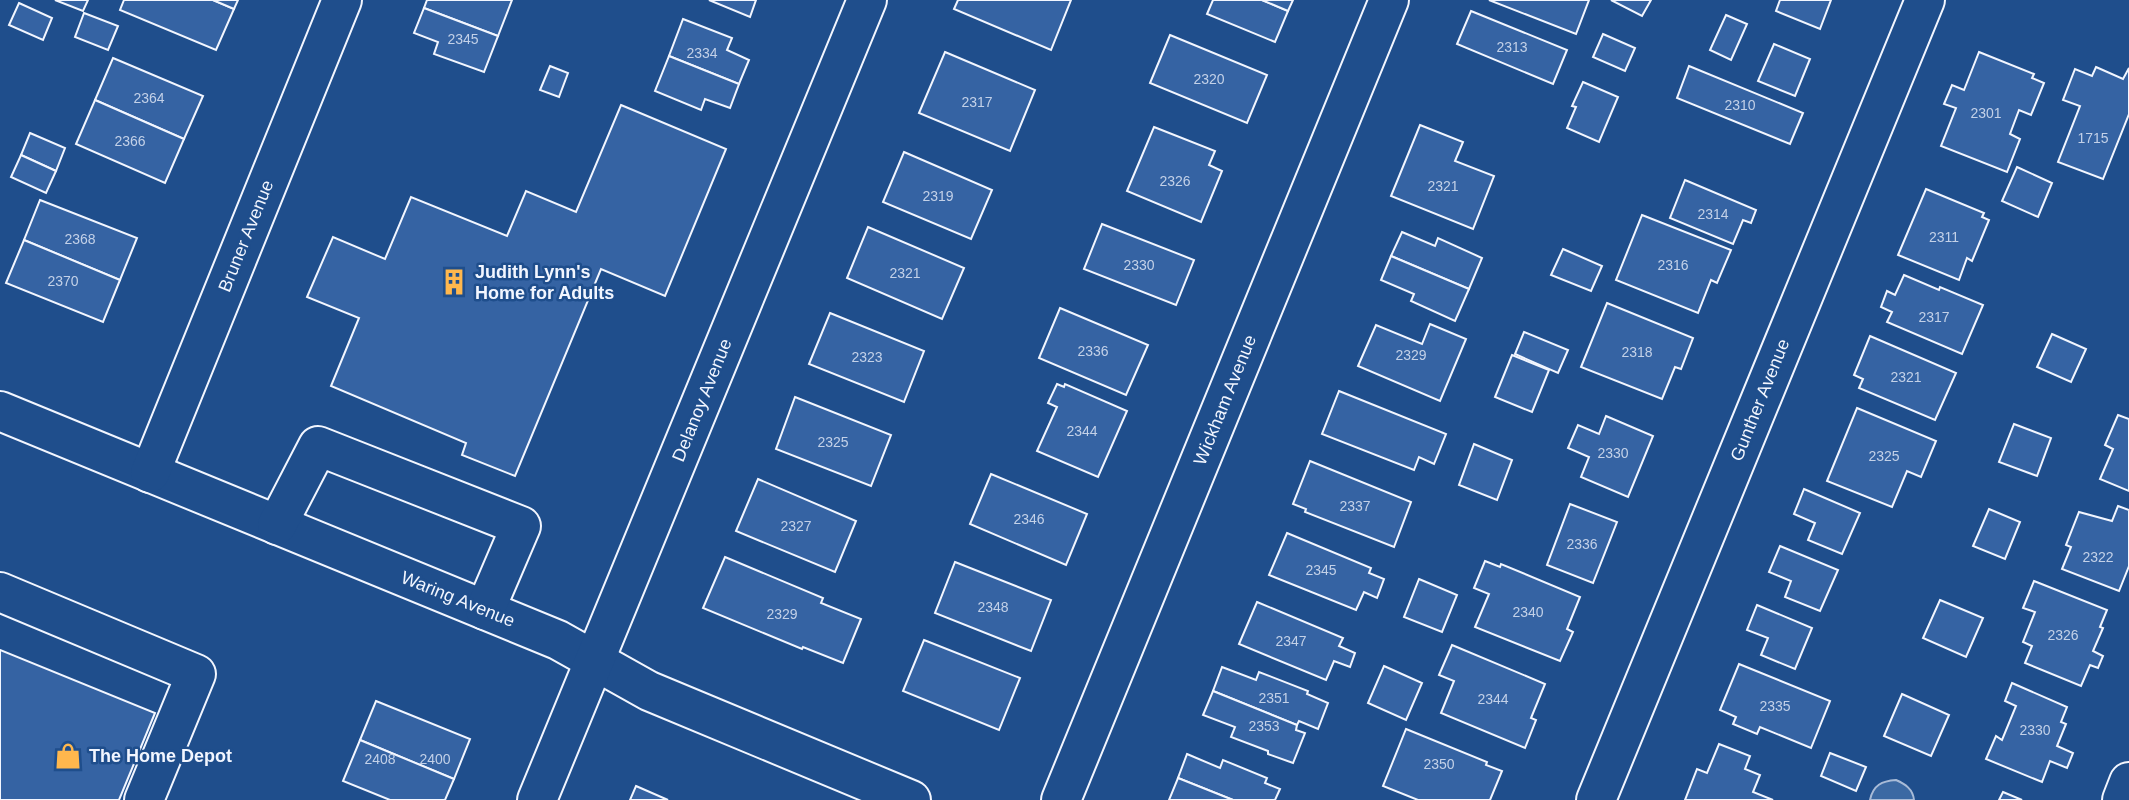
<svg xmlns="http://www.w3.org/2000/svg" width="2129" height="800" font-family="Helvetica,sans-serif">
<style>
.water{fill:#3b69a3;stroke:#a8bbd7;stroke-width:2}
.building{fill:#3563a3;stroke:#f2f6ff;stroke-width:2}
.lines{fill:none;stroke-linecap:round;stroke-linejoin:round}
.minor-casing{stroke:#f2f6ff;stroke-width:42}
.minor{stroke:#1f4e8c;stroke-width:38}
.labels{text-anchor:middle;dominant-baseline:central;stroke-width:5;stroke-linejoin:round;paint-order:stroke}
.number-label{font-size:14px;fill:#c3d1e8}
.street-label{font-size:18px;fill:#f2f6ff;stroke:#1f4e8c}
.poi-label{font-size:18px;font-weight:bold;fill:#f2f6ff;stroke:#1f4e8c;text-anchor:start}
</style>
<rect width="100%" height="100%" fill="#1f4e8c"/>
<!-- water -->
<path class="water" d="M1896 780C1905 784 1913 789 1914 800H1870C1873 785 1882 781 1896 780Z"/>
<!-- building -->
<g class="building">
<path d="M55 0H88L83 11Z"/>
<path d="M124 0H213L234 9 216 50 120 10Z"/>
<path d="M213 0H238L234 9Z"/>
<path d="M427 0H512L498 36 424 8Z"/>
<path d="M709 0H756L750 17Z"/>
<path d="M958 0H1071L1051 50 954 9Z"/>
<path d="M1213 0H1262L1288 11 1275 42 1207 14Z"/>
<path d="M1262 0H1293L1288 11Z"/>
<path d="M1489 0H1589L1576 34Z"/>
<path d="M1611 0H1651L1642 16Z"/>
<path d="M1780 0H1831L1820 29 1776 11Z"/>
<path d="M19 3 52 18 43 40 9 25Z"/>
<path d="M424 8 498 36 484 72 434 54 438 42 414 33Z"/>
<path d="M1471 11 1567 50 1553 84 1457 44Z"/>
<path d="M84 13 118 26 108 50 75 37Z"/>
<path d="M1726 15 1747 24 1731 60 1710 50Z"/>
<path d="M683 19 732 38 727 50 749 60 739 84 669 56Z"/>
<path d="M1603 34 1635 48 1625 71 1593 57Z"/>
<path d="M1170 35 1267 75 1247 123 1150 83Z"/>
<path d="M1774 44 1810 59 1795 96 1758 81Z"/>
<path d="M945 52 1035 90 1010 151 919 113Z"/>
<path d="M1979 52 2034 74 2032 78 2044 83 2031 115 2019 110 2010 134 2020 139 2007 172 1941 146 1956 108 1944 104 1952 85 1964 90Z"/>
<path d="M669 56 739 84 730 108 705 99 701 110 655 91Z"/>
<path d="M113 58 203 96 184 139 95 100Z"/>
<path d="M550 66 568 73 559 97 540 90Z"/>
<path d="M1689 66 1803 113 1790 144 1677 98Z"/>
<path d="M2096 67 2123 79 2129 68V114L2103 179 2058 162 2080 106 2063 100 2075 69 2092 76Z"/>
<path d="M1583 82 1618 97 1599 142 1567 128 1576 107 1572 106Z"/>
<path d="M95 100 184 139 165 183 76 144Z"/>
<path d="M621 105 726 149 665 296 601 269 515 476 462 455 466 443 331 386 359 318 307 297 333 237 385 259 411 197 507 236 526 191 576 212Z"/>
<path d="M1420 125 1463 142 1455 161 1494 176 1473 229 1391 196Z"/>
<path d="M1154 127 1215 151 1209 165 1222 171 1201 222 1127 191Z"/>
<path d="M30 133 65 148 56 171 21 155Z"/>
<path d="M904 152 992 190 971 239 883 202Z"/>
<path d="M21 155 56 171 46 193 11 177Z"/>
<path d="M2017 167 2052 183 2038 217 2002 201Z"/>
<path d="M1685 180 1756 210 1751 223 1743 220 1733 244 1670 218Z"/>
<path d="M1926 189 1984 213 1982 217 1989 220 1972 261 1967 258 1959 280 1898 255Z"/>
<path d="M40 200 137 238 120 280 24 240Z"/>
<path d="M1642 215 1731 250 1717 283 1711 280 1698 313 1616 280Z"/>
<path d="M1102 224 1194 260 1176 305 1084 269Z"/>
<path d="M868 227 964 268 942 319 847 278Z"/>
<path d="M1402 232 1435 246 1438 238 1482 258 1469 289 1391 256Z"/>
<path d="M24 240 120 280 103 322 6 283Z"/>
<path d="M1563 249 1602 266 1591 291 1551 275Z"/>
<path d="M1391 256 1469 289 1455 321 1411 301 1414 294 1381 280Z"/>
<path d="M1904 275 1939 290 1940 287 1983 305 1962 354 1887 322 1892 312 1881 307 1887 291 1895 295Z"/>
<path d="M1607 303 1693 338 1681 369 1675 367 1662 399 1581 367Z"/>
<path d="M1060 308 1148 345 1126 395 1039 358Z"/>
<path d="M830 313 924 351 904 402 809 364Z"/>
<path d="M1430 324 1466 339 1440 401 1358 366 1376 325 1422 344Z"/>
<path d="M1524 332 1568 350 1558 373 1515 354Z"/>
<path d="M2052 334 2086 349 2071 382 2037 367Z"/>
<path d="M1870 336 1956 373 1935 420 1859 388 1863 379 1854 375Z"/>
<path d="M1512 355 1549 370 1532 412 1495 397Z"/>
<path d="M1057 384 1064 387 1065 384 1127 411 1098 477 1037 451 1057 407 1048 403Z"/>
<path d="M1339 391 1446 434 1434 464 1419 457 1414 470 1322 434Z"/>
<path d="M795 397 891 435 871 486 776 449Z"/>
<path d="M1857 408 1936 441 1921 477 1907 471 1892 507 1827 481Z"/>
<path d="M2118 415 2129 419V491L2100 479 2113 449 2105 445Z"/>
<path d="M1606 416 1653 436 1628 497 1581 477 1589 457 1568 448 1578 425 1599 434Z"/>
<path d="M2014 424 2051 438 2037 476 1999 462Z"/>
<path d="M1474 444 1512 460 1497 500 1459 485Z"/>
<path d="M1310 461 1411 502 1394 547 1305 512 1306 509 1293 504Z"/>
<path d="M991 474 1087 514 1066 565 970 524Z"/>
<path d="M758 479 856 521 835 572 736 531Z"/>
<path d="M1804 489 1860 513 1842 554 1808 540 1815 523 1794 514Z"/>
<path d="M1570 504 1617 522 1593 583 1547 565Z"/>
<path d="M2118 506 2129 510V566L2119 591 2062 569 2071 547 2066 545 2079 512 2112 521Z"/>
<path d="M1989 509 2020 522 2005 559 1973 546Z"/>
<path d="M1287 533 1371 568 1369 573 1384 579 1377 598 1364 592 1356 610 1269 575Z"/>
<path d="M1780 546 1838 570 1820 611 1785 597 1791 581 1769 572Z"/>
<path d="M725 557 823 598 821 603 861 619 843 663 803 647 802 649 703 608Z"/>
<path d="M1485 561 1500 567 1501 564 1580 597 1567 629 1573 632 1560 661 1475 627 1489 594 1474 588Z"/>
<path d="M955 562 1051 600 1031 651 935 613Z"/>
<path d="M1419 579 1457 595 1442 632 1404 617Z"/>
<path d="M2034 581 2107 610 2100 627 2103 628 2093 651 2103 656 2098 668 2090 665 2081 686 2025 663 2032 646 2023 642 2035 612 2023 608Z"/>
<path d="M1940 600 1983 618 1966 657 1923 638Z"/>
<path d="M1257 602 1343 638 1339 646 1355 653 1350 667 1334 661 1326 680 1239 644Z"/>
<path d="M1757 605 1812 628 1795 669 1761 655 1768 638 1747 630Z"/>
<path d="M924 640 1020 678 999 730 903 691Z"/>
<path d="M1452 645 1545 684 1531 718 1536 720 1525 748 1441 713 1454 681 1439 675Z"/>
<path d="M0 650 155 713 119 800H0Z"/>
<path d="M1739 664 1830 701 1811 748 1760 727 1757 734 1733 724 1736 717 1720 710Z"/>
<path d="M1384 666 1422 683 1406 720 1368 703Z"/>
<path d="M1222 667 1256 680 1259 672 1308 691 1307 694 1328 703 1318 729 1299 721 1297 725 1213 691Z"/>
<path d="M2012 683 2067 707 2061 722 2066 724 2057 746 2073 753 2067 768 2050 761 2042 782 1986 759 1996 736 2002 740 2016 706 2005 701Z"/>
<path d="M1213 691 1297 725 1296 730 1305 733 1293 763 1268 754V751L1231 737 1235 727 1203 715Z"/>
<path d="M1902 694 1949 715 1931 756 1884 736Z"/>
<path d="M376 701 470 739 454 779 360 740Z"/>
<path d="M1406 729 1487 762 1486 765 1502 771 1490 800H1418L1383 786Z"/>
<path d="M360 740 454 779 445 800H390L343 781Z"/>
<path d="M1719 744 1750 756 1745 769 1760 775 1753 792 1773 800H1685L1697 769 1707 773Z"/>
<path d="M1830 753 1866 767 1856 791 1821 776Z"/>
<path d="M1187 754 1220 768 1223 760 1267 778 1265 783 1280 789 1275 800H1233L1178 778Z"/>
<path d="M1178 778 1233 800H1169Z"/>
<path d="M636 786 668 800H630Z"/>
<path d="M2003 792 2022 800H1999Z"/>
</g>
<g class="lines">
<!-- minor casing -->
<g class="minor-casing">
<g id="minor">
<path d="M0 411 558 640 649 691 911 800"/>
<path d="M150 473 342 0"/>
<path d="M277 525 318 446 521 526 485 610"/>
<path d="M0 592 196 674 144 800"/>
<path d="M537 800 867 0"/>
<path d="M1061 800 1389 0"/>
<path d="M1596 800 1925 0"/>
<path d="M2122 800 2129 782"/>
</g>
</g>
<!-- minor -->
<use href="#minor" class="minor"/>
</g>
<!-- icons -->
<defs>
<g id="building-bare" transform="scale(2.1)"><path d="M-4-6H4V6H1V3H-1V6H-4ZM-2.5-4.3h1.7v1.8h-1.7ZM.8-4.3h1.7v1.8H.8ZM-2.5-1h1.7V.8h-1.7ZM.8-1h1.7V.8H.8Z" fill="#ffb74d" stroke="#1f4e8c" stroke-width="2.5" paint-order="stroke"/></g>
<g id="shop-bare" transform="scale(2.1)"><path d="M-5-2.5h2.3a2.7 3.5 0 0 1 5.4 0H5L5.5 6h-11ZM-1.5-2.5h3a1.5 2.3 0 0 0-3 0Z" fill="#ffb74d" stroke="#1f4e8c" stroke-width="2.5" paint-order="stroke"/></g>
</defs>
<g fill-rule="evenodd">
<use href="#building-bare" x="454" y="282"/>
<use href="#shop-bare" x="68" y="756"/>
</g>
<g class="labels">
<!-- number labels -->
<g class="number-label">
<text x="463" y="39">2345</text>
<text x="1512" y="47">2313</text>
<text x="702" y="53">2334</text>
<text x="1209" y="79">2320</text>
<text x="149" y="98">2364</text>
<text x="977" y="102">2317</text>
<text x="1740" y="105">2310</text>
<text x="1986" y="113">2301</text>
<text x="2093" y="138">1715</text>
<text x="130" y="141">2366</text>
<text x="1175" y="181">2326</text>
<text x="1443" y="186">2321</text>
<text x="938" y="196">2319</text>
<text x="1713" y="214">2314</text>
<text x="1944" y="237">2311</text>
<text x="80" y="239">2368</text>
<text x="1139" y="265">2330</text>
<text x="1673" y="265">2316</text>
<text x="905" y="273">2321</text>
<text x="63" y="281">2370</text>
<text x="1934" y="317">2317</text>
<text x="1093" y="351">2336</text>
<text x="1637" y="352">2318</text>
<text x="1411" y="355">2329</text>
<text x="867" y="357">2323</text>
<text x="1906" y="377">2321</text>
<text x="1082" y="431">2344</text>
<text x="833" y="442">2325</text>
<text x="1613" y="453">2330</text>
<text x="1884" y="456">2325</text>
<text x="1355" y="506">2337</text>
<text x="1029" y="519">2346</text>
<text x="796" y="526">2327</text>
<text x="1582" y="544">2336</text>
<text x="2098" y="557">2322</text>
<text x="1321" y="570">2345</text>
<text x="993" y="607">2348</text>
<text x="1528" y="612">2340</text>
<text x="782" y="614">2329</text>
<text x="2063" y="635">2326</text>
<text x="1291" y="641">2347</text>
<text x="1274" y="698">2351</text>
<text x="1493" y="699">2344</text>
<text x="1775" y="706">2335</text>
<text x="1264" y="726">2353</text>
<text x="2035" y="730">2330</text>
<text x="380" y="759">2408</text>
<text x="435" y="759">2400</text>
<text x="1439" y="764">2350</text>
</g>
<!-- street labels -->
<g class="street-label">
<text transform="translate(246 236) rotate(-68)">Bruner Avenue</text>
<text transform="translate(702 400) rotate(-68)">Delanoy Avenue</text>
<text transform="translate(1225 400) rotate(-68)">Wickham Avenue</text>
<text transform="translate(1760 400) rotate(-68)">Gunther Avenue</text>
<text transform="translate(458 599) rotate(22)">Waring Avenue</text>
</g>
<!-- poi labels -->
<g class="poi-label">
<text x="475" y="272">Judith Lynn's<tspan x="475" dy="21">Home for Adults</tspan></text>
<text x="89" y="756">The Home Depot</text>
</g>
</g>
</svg>
